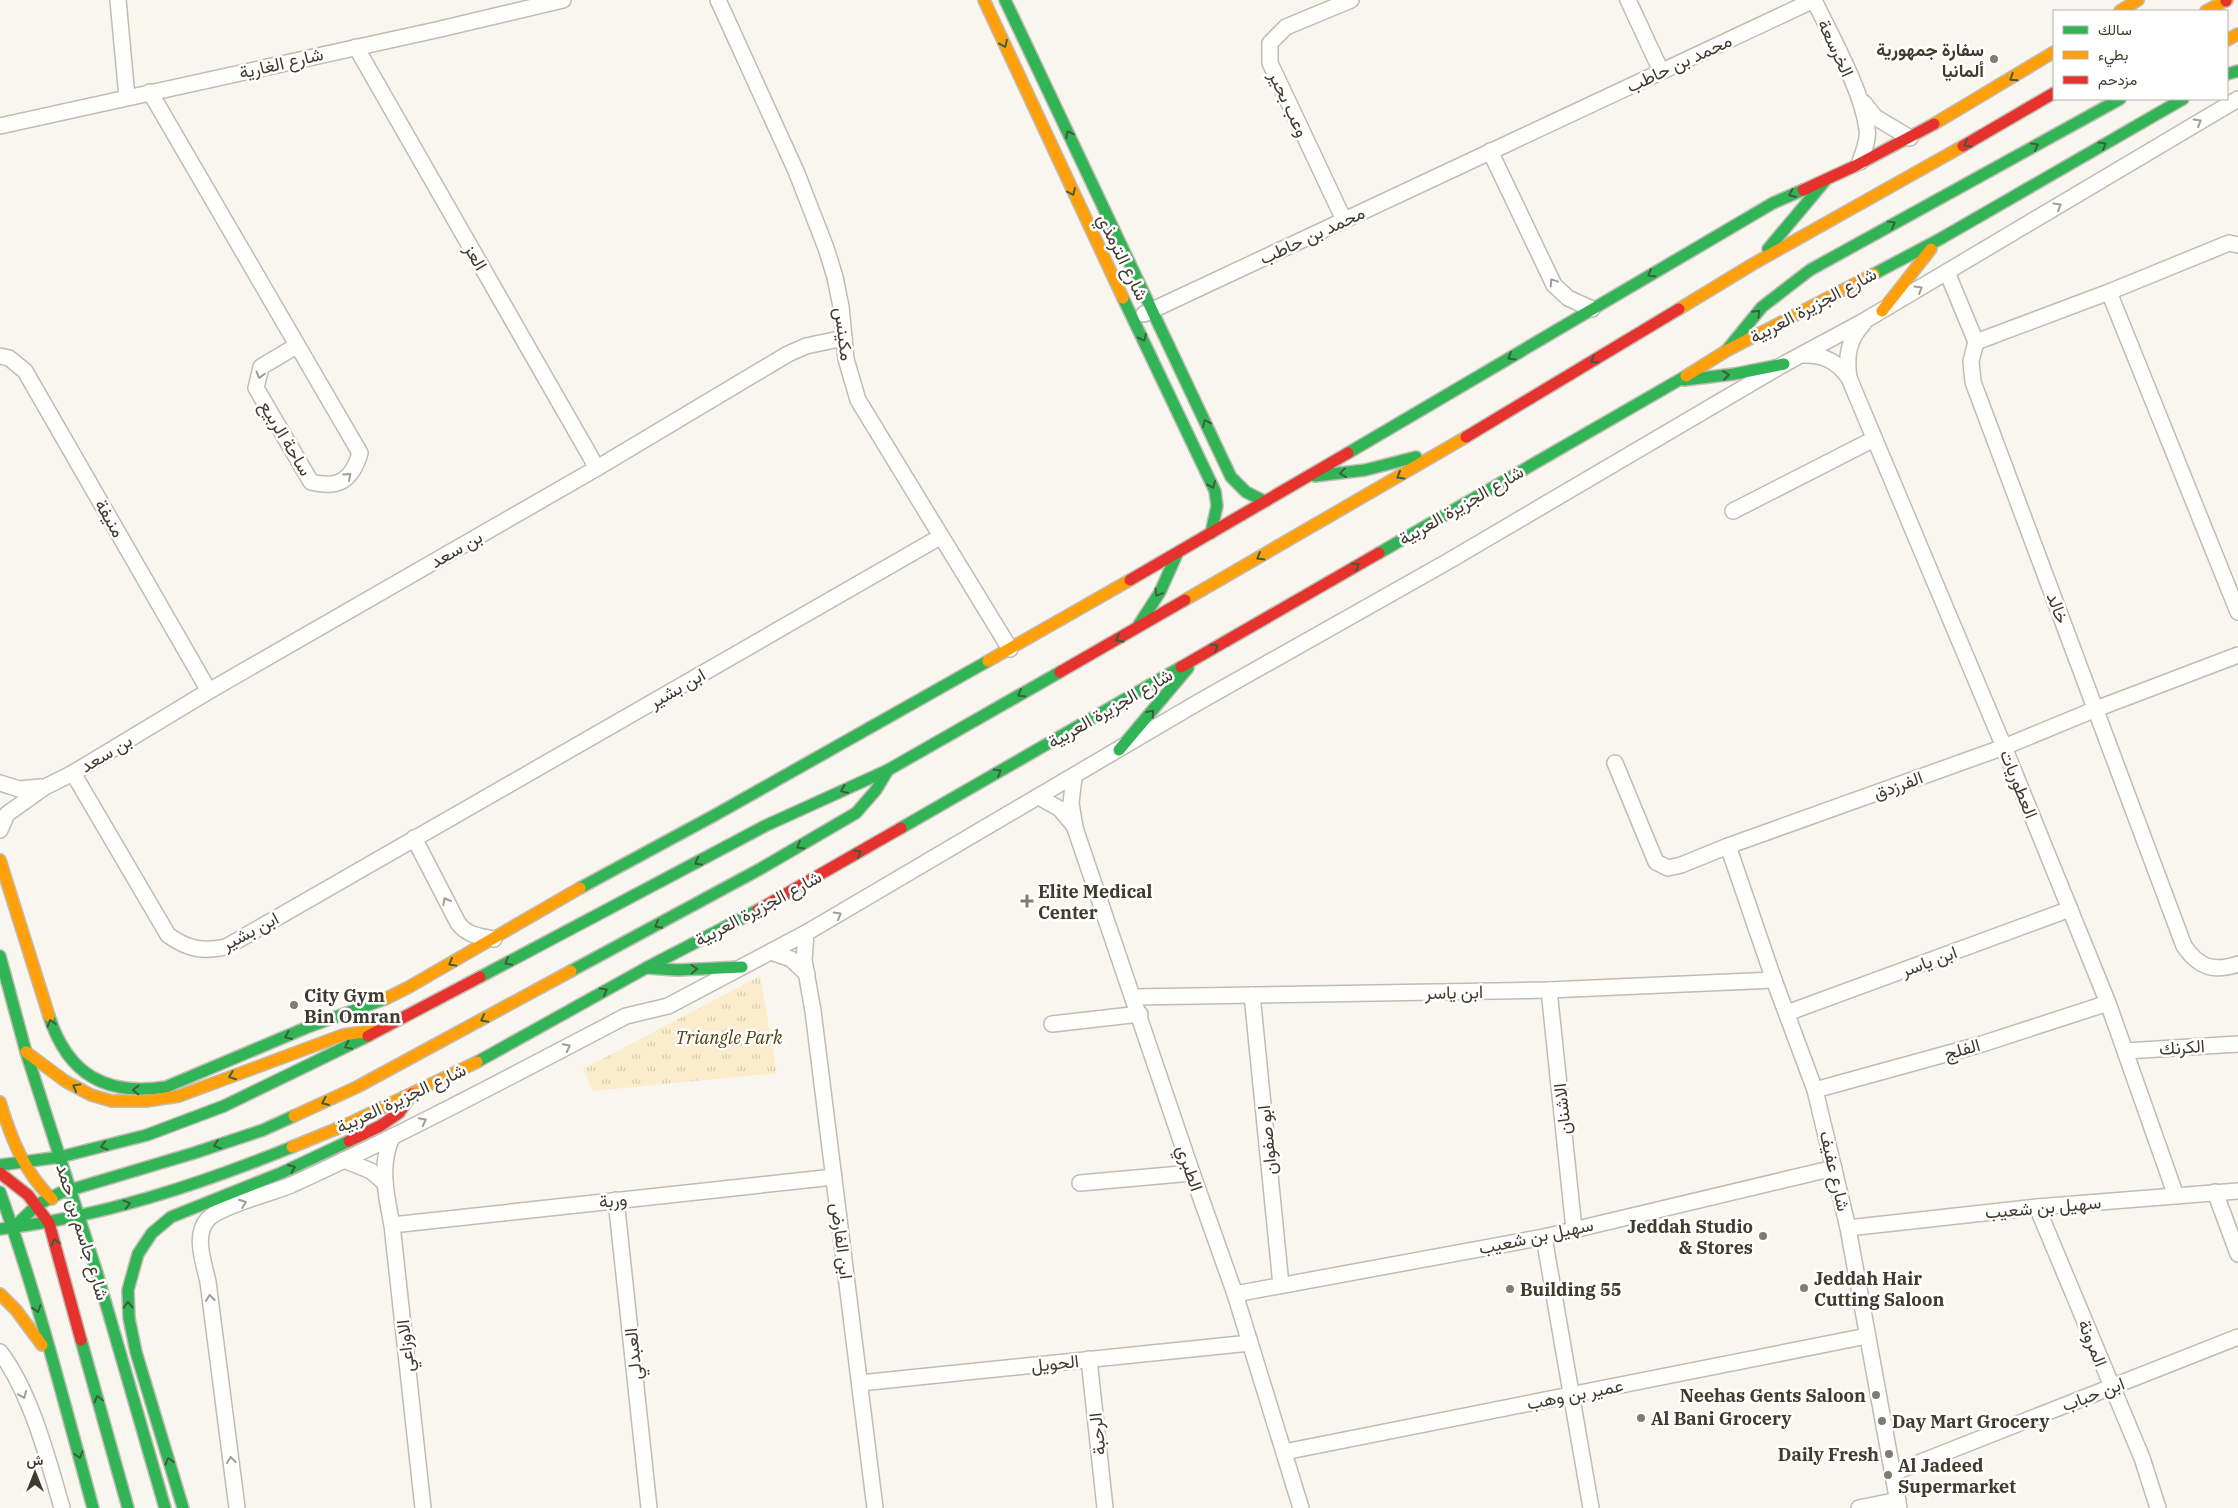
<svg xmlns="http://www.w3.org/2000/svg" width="2238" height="1508" font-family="'IBM Plex Serif',Vazirmatn,serif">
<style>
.park{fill:url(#park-tufts)}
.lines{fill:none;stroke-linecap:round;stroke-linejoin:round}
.street-casing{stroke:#c0bcb4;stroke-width:18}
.fast-casing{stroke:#c0bcb4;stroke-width:14}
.slow-casing{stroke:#c0bcb4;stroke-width:14}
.jam-casing{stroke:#c0bcb4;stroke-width:14}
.street{stroke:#fefefd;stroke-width:15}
.fast{stroke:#30b455;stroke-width:11}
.slow{stroke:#ff9f0a;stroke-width:11}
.jam{stroke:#e5322d;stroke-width:11}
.oneway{stroke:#3c5f3a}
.oneway2{stroke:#a09c96}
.poi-dot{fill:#817c72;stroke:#fff;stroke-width:2}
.labels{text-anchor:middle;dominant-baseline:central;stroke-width:5;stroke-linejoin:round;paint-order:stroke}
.street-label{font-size:18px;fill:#413b2e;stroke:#fff}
.poi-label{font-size:18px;font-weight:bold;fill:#413b2e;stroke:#fff;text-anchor:start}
.park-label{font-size:18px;font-style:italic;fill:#503d08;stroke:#fff}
</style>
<defs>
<pattern id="park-tufts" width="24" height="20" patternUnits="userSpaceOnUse" patternTransform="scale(1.25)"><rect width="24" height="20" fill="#fbedcb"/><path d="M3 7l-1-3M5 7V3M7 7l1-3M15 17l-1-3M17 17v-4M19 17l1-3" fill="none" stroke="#d8ccaf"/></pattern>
</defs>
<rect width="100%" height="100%" fill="#f9f6ef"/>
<!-- park -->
<path class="park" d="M760 976 777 1073 593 1091 583 1069Z"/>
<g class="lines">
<!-- street casing -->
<g class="street-casing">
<g id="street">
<path d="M118 0 127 97"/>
<path d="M718 0 796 171 826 248 835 277 841 307 846 359 858 400 1010 649"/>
<path d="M1628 0 1661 71"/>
<path d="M1814 0C1831 36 1862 90 1867 129 1869 140 1863 152 1860 162"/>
<path d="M356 47 597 468"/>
<path d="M150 92 360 453C352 480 339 489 311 482L256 388 261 367 296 346"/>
<path d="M1864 103 1875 117 1910 138"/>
<path d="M0 126 436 30 563 0"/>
<path d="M1490 151 1554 285 1568 298 1592 309"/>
<path d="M1344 220 1270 63V43L1286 27 1351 0"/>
<path d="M1947 272 1976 342"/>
<path d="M2109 292 2238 612"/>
<path d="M1144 314 1814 0"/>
<path d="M1976 342 1971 361 1973 382 2184 946C2199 968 2214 972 2238 964"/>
<path d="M1976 342 2109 292 2229 243 2238 245"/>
<path d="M1803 355C1823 354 1837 361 1849 378L2004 747 2108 1003 2176 1196"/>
<path d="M0 356 9 358 25 371 209 691"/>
<path d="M1849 378C1846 356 1848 340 1863 324"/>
<path d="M1733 511 1874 439"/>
<path d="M1615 763 1656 862 1668 868 1681 865 1728 846 2004 747 2096 709 2238 655"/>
<path d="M73 773 168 935C187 949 203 952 226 947L940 537"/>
<path d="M1074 777 1071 803 1075 828 1192 1173 1235 1294 1301 1508"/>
<path d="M0 783 19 789 41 787"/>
<path d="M1039 797 1060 809 1075 827"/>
<path d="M0 830 7 814 45 787 73 773 209 691 597 468 788 354 806 346 844 338"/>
<path d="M414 838 458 923C468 936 479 936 494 939"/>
<path d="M1728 846 1774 980 1815 1090 1848 1228 1899 1508"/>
<path d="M806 933 804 960 813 1011 875 1508"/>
<path d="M771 952 791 959 807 974"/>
<path d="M1549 990 1574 1229"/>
<path d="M1252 995 1281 1285"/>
<path d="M1134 997 1549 990 1774 980"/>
<path d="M1787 1013 2070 909"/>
<path d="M1052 1024 1140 1014"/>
<path d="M2126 1051 2238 1044"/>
<path d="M1815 1090 1982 1044 2108 1003"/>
<path d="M392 1137C379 1166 386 1194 392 1225L423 1508"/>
<path d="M344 1160 371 1171 385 1183"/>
<path d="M1080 1183 1192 1173"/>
<path d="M2215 1192 2238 1254"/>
<path d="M616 1200 649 1508"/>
<path d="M2037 1207 2142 1458 2158 1508"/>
<path d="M392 1225 834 1177"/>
<path d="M1848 1228 2037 1207 2238 1191"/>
<path d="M1544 1237 1591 1508"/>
<path d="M1235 1294 1544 1237 1834 1168"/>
<path d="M0 1352C31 1393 48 1459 62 1508"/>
<path d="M1089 1359 1105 1508"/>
<path d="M860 1383 1250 1343"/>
<path d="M1284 1452 1867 1336"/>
<path d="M1893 1473 2238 1337"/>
<path d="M237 1508 208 1282C204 1263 193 1235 208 1219 220 1206 272 1193 291 1185 405 1133 515 1074 626 1016L668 1006 806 933 1197 703 1447 562 1784 364 1864 321 2238 99"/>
<path d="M1859 1508 1898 1500"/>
</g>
</g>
<!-- fast casing -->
<g class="fast-casing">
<g id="fast">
<path d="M1005 0 1231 477 1246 492 1264 501"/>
<path d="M2227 74 2238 71"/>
<path d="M1768 249 1825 181"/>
<path d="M1874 274 1940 239 2183 99"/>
<path d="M1123 298 1215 491 1217 506 1211 533"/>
<path d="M1726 351 1762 307 1810 270 2120 99"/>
<path d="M1684 380 1734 374 1784 364"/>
<path d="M1348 453 1773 203 1803 190"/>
<path d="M1315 476 1365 470 1416 457"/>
<path d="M1379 553 1686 376"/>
<path d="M1138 626 1160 592 1177 554"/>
<path d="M1119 750 1188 668"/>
<path d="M901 828 1181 667"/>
<path d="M580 888 715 815 988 661"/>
<path d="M0 956 26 1052 97 1273 165 1508"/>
<path d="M647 968 677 970 742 967"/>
<path d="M571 971 760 869 856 813 876 790 888 770"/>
<path d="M480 977 767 825 888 770 1060 672"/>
<path d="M49 1016C68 1075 106 1096 166 1087L308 1027 385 999"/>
<path d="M477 1062 646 968 758 910"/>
<path d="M0 1165 60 1157 147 1135 224 1106 368 1036"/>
<path d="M0 1192C37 1295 64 1402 93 1508"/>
<path d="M13 1228 37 1205 60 1193 194 1153 263 1130 294 1116"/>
<path d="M0 1229C101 1217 198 1185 292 1147"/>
<path d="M81 1340 128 1508"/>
<path d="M183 1508 136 1352 129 1318 128 1290 138 1254 152 1233 171 1217 281 1173 349 1141"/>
</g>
</g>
<!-- slow casing -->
<g class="slow-casing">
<g id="slow">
<path d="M984 0 1123 298"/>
<path d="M2120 11 2138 0"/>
<path d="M2206 11 2227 0"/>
<path d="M2227 40 2238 34"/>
<path d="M1934 124 2054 52"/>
<path d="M1679 309 1753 264 1963 146"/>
<path d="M1882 311 1931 249"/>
<path d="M1686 376 1726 351 1874 274"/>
<path d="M1185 600 1466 437"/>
<path d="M988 661 1130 580"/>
<path d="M0 860 49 1016"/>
<path d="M385 999 409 987 580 888"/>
<path d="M26 1052 65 1081 91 1095 112 1101H146L179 1096 343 1035 378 1030"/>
<path d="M0 1102C11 1138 24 1172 52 1199"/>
<path d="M294 1116 357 1087 571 971"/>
<path d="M292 1147 348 1124 477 1062"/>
<path d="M0 1294 16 1310 42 1345"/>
</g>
</g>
<!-- jam casing -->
<g class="jam-casing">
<g id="jam">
<path d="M2226 0V1"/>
<path d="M1963 146 2054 93"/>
<path d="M1803 190 1855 166 1934 124"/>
<path d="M1466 437 1679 309"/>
<path d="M1130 580 1348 453"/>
<path d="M1181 667 1379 553"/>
<path d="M1060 672 1185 600"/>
<path d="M758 910 901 828"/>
<path d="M368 1036 480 977"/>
<path d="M349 1141 380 1126 399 1113 412 1094"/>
<path d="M0 1173 28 1195 49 1223 81 1340"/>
</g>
</g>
<!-- street -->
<use href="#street" class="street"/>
<!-- fast -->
<use href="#fast" class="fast"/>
<!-- slow -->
<use href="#slow" class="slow"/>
<!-- jam -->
<use href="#jam" class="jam"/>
</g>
<!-- one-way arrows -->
<defs><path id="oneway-chevron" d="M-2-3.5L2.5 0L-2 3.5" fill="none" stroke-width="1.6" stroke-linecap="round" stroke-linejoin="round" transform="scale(1.25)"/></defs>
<g class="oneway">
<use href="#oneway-chevron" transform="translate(1004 44) rotate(65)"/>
<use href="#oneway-chevron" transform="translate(2013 78) rotate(147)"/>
<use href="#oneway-chevron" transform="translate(1069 134) rotate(-116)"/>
<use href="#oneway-chevron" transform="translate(1967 144) rotate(150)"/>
<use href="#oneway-chevron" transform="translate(2103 145) rotate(-30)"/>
<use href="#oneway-chevron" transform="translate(2035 146) rotate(-29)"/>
<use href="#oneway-chevron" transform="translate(1072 192) rotate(65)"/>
<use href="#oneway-chevron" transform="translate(1792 194) rotate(155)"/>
<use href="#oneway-chevron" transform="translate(1892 224) rotate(-29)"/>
<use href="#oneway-chevron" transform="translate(1651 274) rotate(150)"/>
<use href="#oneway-chevron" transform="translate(1757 313) rotate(-47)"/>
<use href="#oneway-chevron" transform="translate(1143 338) rotate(65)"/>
<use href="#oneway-chevron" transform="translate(1511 357) rotate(149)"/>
<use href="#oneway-chevron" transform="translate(1594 360) rotate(149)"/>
<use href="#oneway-chevron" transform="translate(1726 375) rotate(-8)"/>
<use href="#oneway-chevron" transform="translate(1206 423) rotate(-115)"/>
<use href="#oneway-chevron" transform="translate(1343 473) rotate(173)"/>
<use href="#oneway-chevron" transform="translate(1400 476) rotate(150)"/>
<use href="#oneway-chevron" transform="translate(1212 485) rotate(66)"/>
<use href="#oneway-chevron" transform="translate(1260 557) rotate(150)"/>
<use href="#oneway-chevron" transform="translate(1356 566) rotate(-30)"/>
<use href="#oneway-chevron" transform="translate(1158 593) rotate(121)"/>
<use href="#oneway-chevron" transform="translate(1119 639) rotate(150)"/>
<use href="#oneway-chevron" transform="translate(1215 647) rotate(-30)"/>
<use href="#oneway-chevron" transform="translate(1021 694) rotate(150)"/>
<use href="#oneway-chevron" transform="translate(1151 713) rotate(-50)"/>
<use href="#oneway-chevron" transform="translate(998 772) rotate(-30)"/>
<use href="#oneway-chevron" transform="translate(844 790) rotate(155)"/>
<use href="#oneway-chevron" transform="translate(800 846) rotate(149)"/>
<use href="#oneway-chevron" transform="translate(858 853) rotate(-30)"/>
<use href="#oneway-chevron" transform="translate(698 862) rotate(152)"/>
<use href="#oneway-chevron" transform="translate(658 925) rotate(152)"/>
<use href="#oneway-chevron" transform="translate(508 962) rotate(152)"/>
<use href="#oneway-chevron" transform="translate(452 963) rotate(151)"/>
<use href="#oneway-chevron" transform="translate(694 969) rotate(-2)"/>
<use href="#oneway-chevron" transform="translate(604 991) rotate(-29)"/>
<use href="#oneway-chevron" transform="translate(484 1019) rotate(152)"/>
<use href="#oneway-chevron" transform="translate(51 1023) rotate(-107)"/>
<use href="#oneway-chevron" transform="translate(288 1036) rotate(157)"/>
<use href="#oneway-chevron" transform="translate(348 1046) rotate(154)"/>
<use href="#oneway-chevron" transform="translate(232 1076) rotate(159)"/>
<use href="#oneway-chevron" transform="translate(76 1087) rotate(-151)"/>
<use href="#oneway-chevron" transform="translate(136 1090) rotate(-179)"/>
<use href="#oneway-chevron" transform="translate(325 1102) rotate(156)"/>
<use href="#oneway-chevron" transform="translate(217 1145) rotate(161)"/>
<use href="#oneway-chevron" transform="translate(104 1146) rotate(165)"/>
<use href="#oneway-chevron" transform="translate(292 1168) rotate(-25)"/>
<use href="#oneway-chevron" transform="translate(127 1204) rotate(-16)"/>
<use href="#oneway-chevron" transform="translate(55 1242) rotate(-106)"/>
<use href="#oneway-chevron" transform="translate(128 1305) rotate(-93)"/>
<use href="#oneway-chevron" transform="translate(37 1309) rotate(73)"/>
<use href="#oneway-chevron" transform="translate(98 1399) rotate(-105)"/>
<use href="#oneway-chevron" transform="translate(79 1455) rotate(74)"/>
<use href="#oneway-chevron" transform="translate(169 1461) rotate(-107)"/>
</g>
<g class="oneway2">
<use href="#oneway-chevron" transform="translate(2198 122) rotate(-31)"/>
<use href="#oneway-chevron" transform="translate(2058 206) rotate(-31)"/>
<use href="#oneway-chevron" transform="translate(1553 282) rotate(-124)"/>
<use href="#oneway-chevron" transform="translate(1919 289) rotate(-31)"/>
<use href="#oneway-chevron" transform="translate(260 375) rotate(105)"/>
<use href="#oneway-chevron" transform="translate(348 476) rotate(-42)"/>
<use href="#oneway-chevron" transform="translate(446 901) rotate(-118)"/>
<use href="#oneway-chevron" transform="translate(838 915) rotate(-30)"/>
<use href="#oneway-chevron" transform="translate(567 1047) rotate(-27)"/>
<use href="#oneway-chevron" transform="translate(423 1121) rotate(-27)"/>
<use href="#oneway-chevron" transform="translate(243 1203) rotate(-20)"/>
<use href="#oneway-chevron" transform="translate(210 1298) rotate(-97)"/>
<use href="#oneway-chevron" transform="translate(23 1395) rotate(68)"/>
<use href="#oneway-chevron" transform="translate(231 1460) rotate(-97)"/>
</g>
<!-- markers -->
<g class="poi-dot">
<circle cx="1994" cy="59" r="5"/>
<path d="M1024.5 893.5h5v5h5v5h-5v5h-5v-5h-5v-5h5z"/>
<circle cx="294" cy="1005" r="5"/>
<circle cx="1763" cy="1236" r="5"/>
<circle cx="1804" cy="1288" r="5"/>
<circle cx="1510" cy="1289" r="5"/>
<circle cx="1876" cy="1395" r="5"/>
<circle cx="1641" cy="1418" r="5"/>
<circle cx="1882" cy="1421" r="5"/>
<circle cx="1889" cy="1454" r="5"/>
<circle cx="1888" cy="1475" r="5"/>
</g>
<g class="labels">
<!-- street labels -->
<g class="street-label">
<text transform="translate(1836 48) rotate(65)">الخرسعة</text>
<text transform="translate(281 63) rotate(-13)">شارع الغارية</text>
<text transform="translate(1679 63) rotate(-25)">محمد بن حاطب</text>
<text transform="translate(1289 104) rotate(65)">وعب بحير</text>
<text transform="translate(1312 235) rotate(-25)">محمد بن حاطب</text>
<text transform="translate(476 257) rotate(60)">العز</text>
<text transform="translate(1123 257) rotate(64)">شارع الترمذي</text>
<text transform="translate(1813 305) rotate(-28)">شارع الجزيرة العربية</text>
<text transform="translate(844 334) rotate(83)">مكينس</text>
<text transform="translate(286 438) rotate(59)">ساحة الربيع</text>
<text transform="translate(1461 505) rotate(-30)">شارع الجزيرة العربية</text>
<text transform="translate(110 518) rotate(60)">منيفة</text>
<text transform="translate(456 549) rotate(-30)">بن سعد</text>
<text transform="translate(2058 608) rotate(69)">خالد</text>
<text transform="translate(677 688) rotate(-30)">ابن بشير</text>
<text transform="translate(1110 708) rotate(-30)">شارع الجزيرة العربية</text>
<text transform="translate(106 753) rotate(-31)">بن سعد</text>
<text transform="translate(2019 784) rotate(68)">العطوريات</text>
<text transform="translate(1898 785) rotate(-20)">الفرزدق</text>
<text transform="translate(758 908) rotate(-28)">شارع الجزيرة العربية</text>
<text transform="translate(250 931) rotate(-28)">ابن بشير</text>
<text transform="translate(1929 961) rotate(-20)">ابن ياسر</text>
<text transform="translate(1454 992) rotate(-1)">ابن ياسر</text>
<text transform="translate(2182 1047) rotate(-4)">الكرنك</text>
<text transform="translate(1962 1049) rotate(-16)">الفلج</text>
<text transform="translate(401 1098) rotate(-25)">شارع الجزيرة العربية</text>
<text transform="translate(1562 1109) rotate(-96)">الاشنان</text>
<text transform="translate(1267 1140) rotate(-96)">ابو صفوان</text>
<text transform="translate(1190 1168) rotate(71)">الطبري</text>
<text transform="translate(1835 1171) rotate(77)">شارع عفيف</text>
<text transform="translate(613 1200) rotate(-6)">وربة</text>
<text transform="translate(2043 1207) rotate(-5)">سهيل بن شعيب</text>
<text transform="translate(83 1232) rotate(73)">شارع جاسم بن حمد</text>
<text transform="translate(1536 1236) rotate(-12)">سهيل بن شعيب</text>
<text transform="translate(842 1241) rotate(83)">ابن الفارض</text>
<text transform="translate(2093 1343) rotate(68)">المرونة</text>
<text transform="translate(405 1346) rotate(-96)">الاوزاعي</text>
<text transform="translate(633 1354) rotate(-96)">العبدلي</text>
<text transform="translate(1055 1363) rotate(-6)">الحويل</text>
<text transform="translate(1575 1394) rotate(-11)">عمير بن وهب</text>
<text transform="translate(2093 1394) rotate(-21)">ابن حباب</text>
<text transform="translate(1097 1434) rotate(-96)">الرحبة</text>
</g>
<!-- poi labels -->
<g class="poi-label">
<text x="1984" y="49" text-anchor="end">سفارة جمهورية<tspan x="1984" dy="21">ألمانيا</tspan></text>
<text x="1038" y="891">Elite Medical<tspan x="1038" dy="21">Center</tspan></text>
<text x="304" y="995">City Gym<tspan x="304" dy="21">Bin Omran</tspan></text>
<text x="1753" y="1226" text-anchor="end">Jeddah Studio<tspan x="1753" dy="21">&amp; Stores</tspan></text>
<text x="1814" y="1278">Jeddah Hair<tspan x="1814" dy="21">Cutting Saloon</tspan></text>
<text x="1520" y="1289">Building 55</text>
<text x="1866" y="1395" text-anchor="end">Neehas Gents Saloon</text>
<text x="1651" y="1418">Al Bani Grocery</text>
<text x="1892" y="1421">Day Mart Grocery</text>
<text x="1879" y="1454" text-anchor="end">Daily Fresh</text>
<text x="1898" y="1465">Al Jadeed<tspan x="1898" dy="21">Supermarket</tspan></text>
</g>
<!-- park labels -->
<g class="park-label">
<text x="729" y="1037">Triangle Park</text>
</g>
</g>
<!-- legend -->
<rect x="2053" y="10" width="175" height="90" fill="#ffffff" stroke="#b3b1ab"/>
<rect x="2063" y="26" width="25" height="8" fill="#30b455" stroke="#b3b1ab"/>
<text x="2098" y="35" font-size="15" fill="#413b2e">سالك</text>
<rect x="2063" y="51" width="25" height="8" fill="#ff9f0a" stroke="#b3b1ab"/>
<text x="2098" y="60" font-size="15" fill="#413b2e">بطيء</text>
<rect x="2063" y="76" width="25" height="8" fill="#e5322d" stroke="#b3b1ab"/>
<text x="2098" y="85" font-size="15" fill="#413b2e">مزدحم</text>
<!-- north arrow -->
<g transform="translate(35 1473)" stroke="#ffffff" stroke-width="4" paint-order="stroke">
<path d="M0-4L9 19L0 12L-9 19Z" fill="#413b2e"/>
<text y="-8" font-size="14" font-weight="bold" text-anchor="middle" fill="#413b2e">ش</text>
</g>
</svg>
